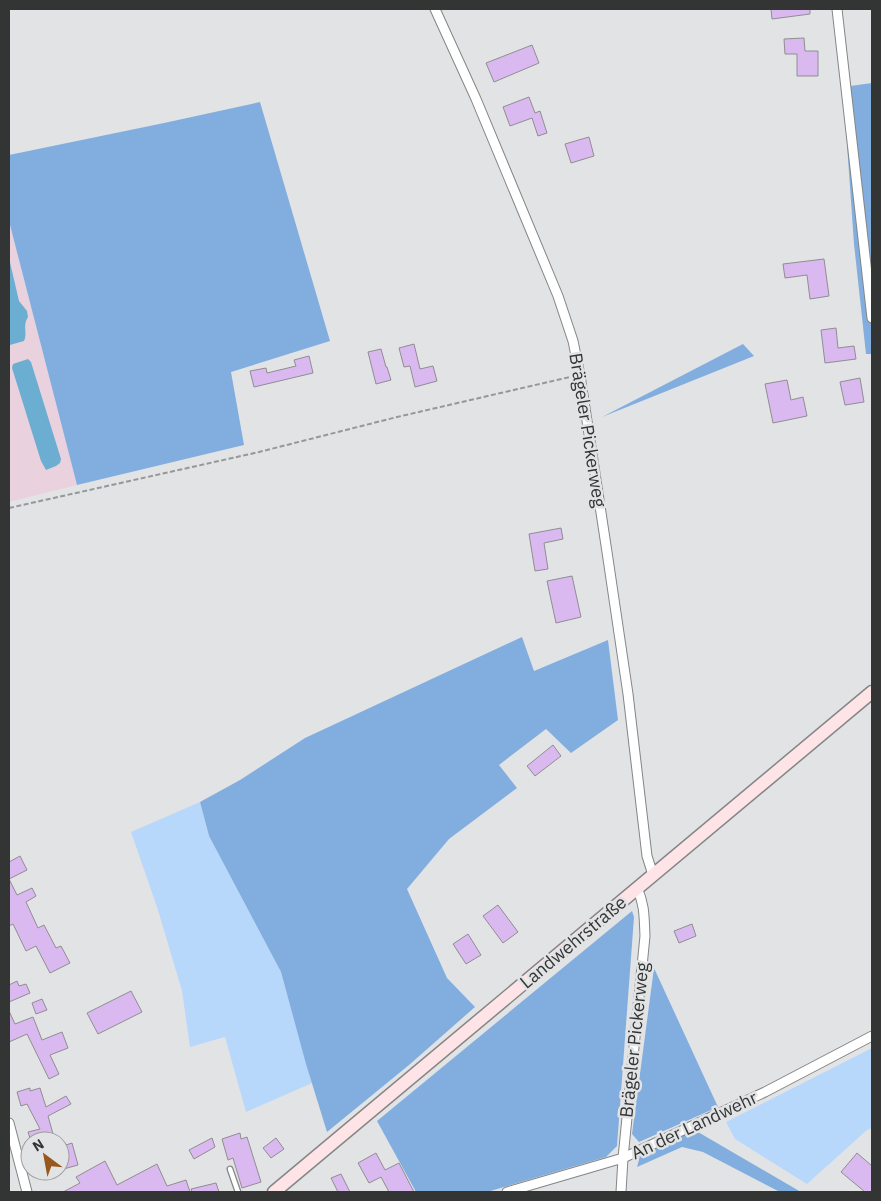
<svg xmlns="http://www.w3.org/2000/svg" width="881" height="1201" font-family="'IBM Plex Sans',sans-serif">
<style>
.commercial{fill:#e9d2de}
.green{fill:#b8d8fb}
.forest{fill:#82aedf}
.water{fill:#6cadd2}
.building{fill:#dab9f1;stroke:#8f8e90}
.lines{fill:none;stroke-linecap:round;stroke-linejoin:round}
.lane-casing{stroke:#848586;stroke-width:7}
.street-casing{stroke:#848586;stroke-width:11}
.secondary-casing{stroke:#848586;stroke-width:15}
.path{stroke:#969798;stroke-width:2;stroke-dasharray:5 2.5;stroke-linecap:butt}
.lane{stroke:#fff;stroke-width:4.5}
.street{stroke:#fff;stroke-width:9}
.secondary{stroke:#fee4e7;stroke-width:12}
.labels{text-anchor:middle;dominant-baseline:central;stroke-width:5;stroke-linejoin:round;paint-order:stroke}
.street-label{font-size:18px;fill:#333434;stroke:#e2e3e5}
</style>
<rect width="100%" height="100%" fill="#e2e3e5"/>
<!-- commercial -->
<path class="commercial" d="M9 221 77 485 9 502Z"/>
<!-- green -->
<g class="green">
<path d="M200 802 209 836 281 972 312 1083 246 1112 225 1037 190 1047 182 991 158 910 131 832Z"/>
<path d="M872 1048V1128L867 1130 807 1184 735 1139 726 1122Z"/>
</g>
<!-- forest -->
<g class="forest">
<path d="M872 83V354H866L854 244 843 87Z"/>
<path d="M260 102 330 341 231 372 244 445 77 485 9 221V155L164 123Z"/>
<path d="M743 344 754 356 602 417Z"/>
<path d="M522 637 534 671 608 640 618 720 571 753 546 729 499 765 517 788 449 839 407 889 447 978 475 1007 409 1065 327 1132 306 1064 281 972 209 836 200 802 240 780 305 738Z"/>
<path d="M632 911 634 917 617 1146 606 1157 487 1192H416L377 1121Z"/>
<path d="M654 968 718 1107 639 1142 632 1134Z"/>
<path d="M698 1132 801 1192H780L703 1152 682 1147 637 1167 640 1156 685 1133Z"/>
</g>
<!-- water -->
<g class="water">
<path d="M9 258 19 301 27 311 28 317C22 326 28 333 24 341L10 345H9Z"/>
<path d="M28 359 31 362 61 459 60 463 56 466 46 470 41 461 12 368 13 364Z"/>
</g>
<!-- building -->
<g class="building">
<path d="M771 9H810V14L772 19Z"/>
<path d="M804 38 805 51H818V76H797V54H785L784 39Z"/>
<path d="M532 45 539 63 494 82 486 63Z"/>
<path d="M529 97 535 113 540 111 547 133 538 136 532 118 510 126 503 107Z"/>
<path d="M589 137 594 156 571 163 565 144Z"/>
<path d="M824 259 829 296 810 299 807 275 785 278 783 264Z"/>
<path d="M836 328 838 348 854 346 856 359 825 363 821 330Z"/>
<path d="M414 344 420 369 433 366 437 381 415 387 410 366 404 367 399 348Z"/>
<path d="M381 349 386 367H387L391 380 376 384 368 352Z"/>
<path d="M309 356 313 373 254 387 250 371 266 368 267 373 296 366 294 360Z"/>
<path d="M860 378 864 402 845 405 840 382Z"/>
<path d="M787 380 791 400 803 397 807 416 773 423 765 384Z"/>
<path d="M561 528 563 539 544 543 548 569 535 571 529 534Z"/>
<path d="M572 576 581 617 556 623 547 581Z"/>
<path d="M553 745 561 756 535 776 527 766Z"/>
<path d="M20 856 27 870 9 879 17 895 32 888 36 896 26 902 38 928 44 925 56 948 61 946 70 963 50 973 36 946 26 951 13 924 9 926V862Z"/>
<path d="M498 905 518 932 503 943 483 916Z"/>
<path d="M692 924 696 936 679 943 674 931Z"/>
<path d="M468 934 481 955 466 964 453 944Z"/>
<path d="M17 981 19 986 26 984 30 993 9 1002V985Z"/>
<path d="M131 991 142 1012 98 1034 87 1013Z"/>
<path d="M42 999 47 1010 36 1014 32 1003Z"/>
<path d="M9 1011 15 1024 33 1017 42 1040 62 1032 68 1048 50 1055 59 1074 49 1079 27 1034 9 1042Z"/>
<path d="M30 1088V1091L40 1088 46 1107 66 1096 71 1104 48 1116 55 1141H31L28 1132 40 1129 27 1104 21 1106 17 1092Z"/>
<path d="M240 1133 241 1139 247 1137 261 1182 242 1188 233 1158 228 1160 222 1139Z"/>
<path d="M212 1138 215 1147 194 1159 189 1150Z"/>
<path d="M276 1138 284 1149 271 1158 263 1148Z"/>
<path d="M72 1143 78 1165 60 1170V1147Z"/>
<path d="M376 1153 385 1170 399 1163 414 1192H389L381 1177 369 1183 358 1163Z"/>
<path d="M857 1153 872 1166V1192H865L841 1172Z"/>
<path d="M105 1161 117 1185 157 1164 167 1186 186 1180 190 1192H63L80 1183 76 1177Z"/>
<path d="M341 1174 350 1192H338L331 1178Z"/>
<path d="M216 1183 219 1192H192L191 1189Z"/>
</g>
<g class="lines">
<!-- lane casing -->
<g class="lane-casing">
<path id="lane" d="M230 1169 238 1192"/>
</g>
<!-- street casing -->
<g class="street-casing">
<g id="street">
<path d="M435 9 476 99 558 296 573 341 580 375 607 552 628 694 647 856 653 875"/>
<path d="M837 9 872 318"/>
<path d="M9 1123 27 1192"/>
<path d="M507 1192 623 1158 765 1092 872 1036"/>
<path d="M621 1192 623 1158 645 936C644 918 645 905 637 888"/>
</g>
</g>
<!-- secondary casing -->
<g class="secondary-casing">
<path id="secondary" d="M274 1192 872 692"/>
</g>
<!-- path -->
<path class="path" d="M9 508 259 452 397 417 570 377"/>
<!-- lane -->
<use href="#lane" class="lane"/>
<!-- street -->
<use href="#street" class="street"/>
<!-- secondary -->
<use href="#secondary" class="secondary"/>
</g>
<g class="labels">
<!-- street labels -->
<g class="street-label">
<text transform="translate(588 430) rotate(81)">Brägeler Pickerweg</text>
<text transform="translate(573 942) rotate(-40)">Landwehrstraße</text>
<text transform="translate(634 1040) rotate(-84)">Brägeler Pickerweg</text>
<text transform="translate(694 1125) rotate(-25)">An der Landwehr</text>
</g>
</g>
<!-- border -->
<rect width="881" height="1201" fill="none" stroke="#333434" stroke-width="20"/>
<!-- north arrow -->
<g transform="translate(45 1156) rotate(328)"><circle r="24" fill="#e2e3e5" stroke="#9c9d9e"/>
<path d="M0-4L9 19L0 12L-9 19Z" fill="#96581c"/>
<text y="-8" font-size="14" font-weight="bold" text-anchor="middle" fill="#333434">N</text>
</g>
</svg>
